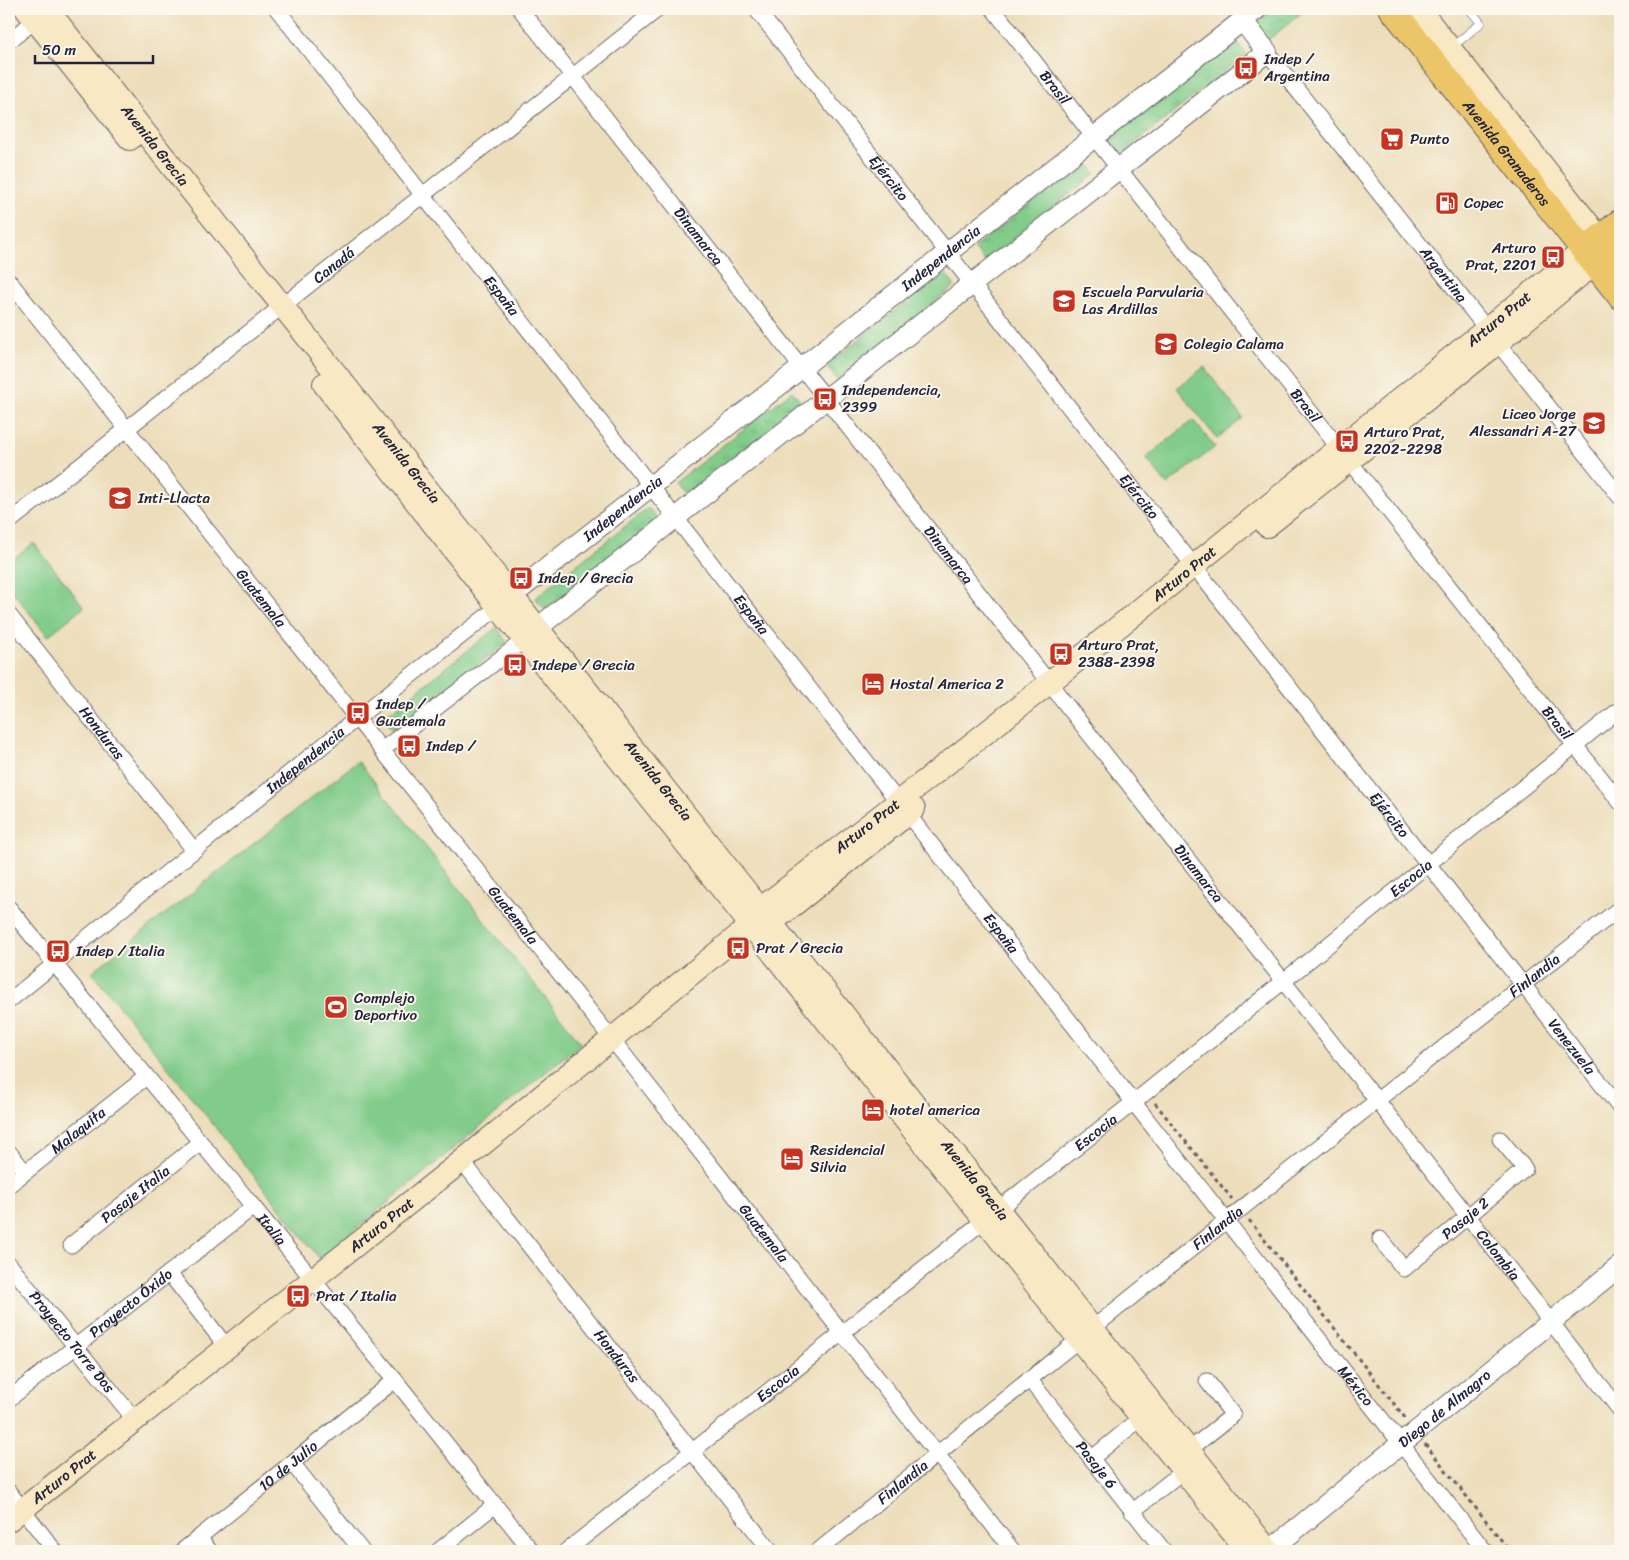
<svg xmlns="http://www.w3.org/2000/svg" width="1629" height="1560" font-family="Sriracha,sans-serif">
<style>
.grass{fill:url(#grass-tufts);stroke:#527762}
.park{fill:#81cc8a;stroke:#527762}
.lines{fill:none;stroke-linecap:round;stroke-linejoin:round}
.service-casing{stroke:#696468;stroke-width:9}
.minor-casing{stroke:#696468;stroke-width:17}
.tertiary-casing{stroke:#696468;stroke-width:22}
.secondary-casing{stroke:#696468;stroke-width:24}
.primary-casing{stroke:#696468;stroke-width:27}
.path{stroke:#696468;stroke-width:3;stroke-dasharray:4 4;stroke-linecap:butt}
.service{stroke:#fff;stroke-width:8}
.minor{stroke:#fff;stroke-width:15}
.tertiary{stroke:#fff;stroke-width:20}
.secondary{stroke:#f8e8c3;stroke-width:22}
.primary{stroke:#edc569;stroke-width:25}
.labels{text-anchor:middle;dominant-baseline:central;stroke-width:4;stroke-linejoin:round;paint-order:stroke}
.poi-label{font-size:15px;fill:#22223b;stroke:#fbf7ec;text-anchor:start}
.street-label{font-size:15px;fill:#22223b;stroke:#fbf7ec}
</style>
<defs>
<pattern id="grass-tufts" width="24" height="20" patternUnits="userSpaceOnUse" patternTransform="scale(1.25)"><rect width="24" height="20" fill="#81cc8a"/><path d="M3 7l-1-3M5 7V3M7 7l1-3M15 17l-1-3M17 17v-4M19 17l1-3" fill="none" stroke="#6faf78"/></pattern>
</defs>
<rect width="100%" height="100%" fill="#fbf7ec"/>
<filter id="ink" filterUnits="userSpaceOnUse"><feTurbulence type="fractalNoise" baseFrequency=".02" numOctaves="2"/><feDisplacementMap in="SourceGraphic" scale="10" xChannelSelector="R" yChannelSelector="G"/><feConvolveMatrix kernelMatrix="1 2 1 2 8 2 1 2 1" color-interpolation-filters="sRGB"/></filter>
<filter id="wash" filterUnits="userSpaceOnUse"><feTurbulence type="fractalNoise" baseFrequency=".0096" numOctaves="4" result="noise"/><feDisplacementMap in="SourceGraphic" scale="20" xChannelSelector="R" yChannelSelector="G"/><feGaussianBlur stdDeviation="1.12" result="paint"/><feColorMatrix in="noise" values="0 0 0 0 0 0 0 0 0 0 0 0 0 0 0 0 0 1.4 0 .05"/><feComposite in="paint" operator="in"/></filter>
<g filter="url(#wash)">
<rect width="100%" height="100%" fill="#eddebb"/>
<!-- grass -->
<g class="grass">
<path d="M1274 9H1306L1267 41 1255 23Z"/>
<path d="M1233 39 1247 54 1122 154 1108 138Z"/>
<path d="M1084 160 1096 173 985 262 974 248Z"/>
<path d="M944 272 955 286 837 380 826 365Z"/>
<path d="M792 391 803 404 686 497 675 483Z"/>
<path d="M648 508 660 520 545 610 535 598Z"/>
<path d="M497 627 507 643 392 730 383 718Z"/>
</g>
<!-- park -->
<g class="park">
<path d="M1204 367 1243 418 1217 439 1177 388Z"/>
<path d="M1193 420 1215 447 1167 485 1146 458Z"/>
<path d="M34 543 84 607 48 636 9 587V562Z"/>
<path d="M358 761 581 1043 320 1259 92 972Z"/>
</g>
</g>
<g filter="url(#ink)">
<g class="lines">
<!-- service casing -->
<g class="service-casing">
<path id="service" d="M1452 47 1481 23 1469 9"/>
</g>
<!-- minor casing -->
<g class="minor-casing">
<g id="minor">
<path id="s1" d="M277 9 1485 1551"/>
<path id="s2" d="M520 9 1620 1410"/>
<path id="s3" d="M756 9 1620 1108"/>
<path id="s4" d="M993 9 1350 462 1620 802"/>
<path d="M9 41 41 16"/>
<path id="s5" d="M1267 52 1620 497"/>
<path id="s6" d="M9 281 611 1038 1013 1551"/>
<path id="s7" d="M9 522 658 9"/>
<path id="s8" d="M9 615 194 850"/>
<path d="M382 750 524 640"/>
<path id="s9" d="M9 908 395 1380 532 1551"/>
<path id="s10" d="M9 1001 357 718 498 607"/>
<path d="M9 1152 25 1172"/>
<path id="s11" d="M462 1161 771 1551"/>
<path id="s12" d="M9 1185 146 1077"/>
<path id="s13" d="M1380 1239 1404 1269 1525 1169 1500 1139"/>
<path id="s14" d="M71 1245 200 1143"/>
<path id="s15" d="M9 1264 135 1420"/>
<path d="M169 1273 226 1346"/>
<path id="s16" d="M1029 1379 1164 1551"/>
<path id="s17" d="M9 1399 253 1207"/>
<path d="M1189 1450 1233 1415 1207 1381"/>
<path d="M1091 1459 1141 1418"/>
<path d="M292 1463 362 1551"/>
<path d="M9 1492 55 1551"/>
<path d="M1132 1512 1183 1471"/>
<path d="M199 1538 210 1551"/>
<path id="s18" d="M182 1551 395 1380"/>
<path d="M438 1551 495 1505"/>
<path id="s19" d="M566 1551 1134 1102 1620 709"/>
<path id="s20" d="M818 1551C1084 1334 1351 1120 1620 908"/>
</g>
</g>
<!-- tertiary casing -->
<g class="tertiary-casing">
<g id="tertiary">
<path id="s21" d="M500 605 1257 9"/>
<path d="M525 638 685 510 1267 52 1242 20"/>
<path id="s22" d="M1269 1551 1620 1266"/>
</g>
</g>
<!-- secondary casing -->
<g class="secondary-casing">
<g id="secondary">
<path d="M26 9 130 139"/>
<path id="s23" d="M47 9 1269 1551"/>
<path d="M1419 9 1610 251"/>
<path d="M324 384 498 607 1247 1551"/>
<path d="M1267 526 1489 350 1595 263"/>
<path d="M756 925 771 923 914 809"/>
<path id="s24" d="M9 1520 462 1161 750 926 760 909 898 802 1049 683 1584 250"/>
</g>
</g>
<!-- primary casing -->
<g class="primary-casing">
<g id="primary">
<path id="s25" d="M1392 9 1620 296"/>
<path d="M1584 250 1620 222"/>
<path d="M1610 251 1620 263"/>
</g>
</g>
<!-- path -->
<g class="path">
<path d="M1218 9 1223 14"/>
<path d="M1155 1103 1232 1199"/>
<path d="M1249 1220 1406 1419"/>
<path d="M1425 1444 1510 1551"/>
</g>
<!-- service -->
<use href="#service" class="service"/>
<!-- minor -->
<use href="#minor" class="minor"/>
<!-- tertiary -->
<use href="#tertiary" class="tertiary"/>
<!-- secondary -->
<use href="#secondary" class="secondary"/>
<!-- primary -->
<use href="#primary" class="primary"/>
</g>
</g>
<!-- icons -->
<defs>
<g id="bus-square" transform="scale(1.25)"><rect x="-9" y="-9" width="18" height="18" rx="4" fill="#c8321e" stroke="#fbf7ec"/><path d="M-5-6H5V4H4V6H2V4H-2V6H-4V4H-5ZM-3.5-4V0h7V-4ZM-3.5 1.2v1.5H-2V1.2ZM2 1.2v1.5H3.5V1.2Z" fill="#fff"/></g>
<g id="supermarket-square" transform="scale(1.25)"><rect x="-9" y="-9" width="18" height="18" rx="4" fill="#c8321e" stroke="#fbf7ec"/><path d="M-6-5.5h2.5l.6 2H6L4.5 2H-2.5L-4.4-4H-6ZM-1.5 3.2a1.3 1.3 0 1 0 .1 0ZM3 3.2a1.3 1.3 0 1 0 .1 0Z" fill="#fff"/></g>
<g id="fuel-square" transform="scale(1.25)"><rect x="-9" y="-9" width="18" height="18" rx="4" fill="#c8321e" stroke="#fbf7ec"/><path d="M-5.5-6h7V0h2V4h1.3V-2.5L3-4.5l.8-.8L6-3V5H2.5V1h-1V6h-7ZM-4.2-4.7v3.2H.2V-4.7Z" fill="#fff"/></g>
<g id="school-square" transform="scale(1.25)"><rect x="-9" y="-9" width="18" height="18" rx="4" fill="#c8321e" stroke="#fbf7ec"/><path d="M0-5L7-2L0 1L-7-2ZM-4 1L0 2.5L4 1V4Q0 6-4 4Z" fill="#fff"/></g>
<g id="hotel-square" transform="scale(1.25)"><rect x="-9" y="-9" width="18" height="18" rx="4" fill="#c8321e" stroke="#fbf7ec"/><path d="M-6-4.5h1.5V1H6V5H4.5V3h-9V5H-6ZM-4 0a1.8 1.8 0 1 1 3.6 0ZM.5 0V-2.5h3Q6-2.5 6 0Z" fill="#fff"/></g>
<g id="stadium-square" transform="scale(1.25)"><rect x="-9" y="-9" width="18" height="18" rx="4" fill="#c8321e" stroke="#fbf7ec"/><path d="M0-5a6.5 5 0 1 0 0 10a6.5 5 0 1 0 0-10ZM-3.5-1.8h7v3.6h-7Z" fill="#fff"/></g>
</defs>
<g fill-rule="evenodd">
<use href="#bus-square" x="1246" y="68"/>
<use href="#supermarket-square" x="1392" y="139"/>
<use href="#fuel-square" x="1447" y="203"/>
<use href="#bus-square" x="1553" y="257"/>
<use href="#school-square" x="1064" y="301"/>
<use href="#school-square" x="1166" y="344"/>
<use href="#bus-square" x="825" y="399"/>
<use href="#school-square" x="1594" y="423"/>
<use href="#bus-square" x="1347" y="441"/>
<use href="#school-square" x="120" y="498"/>
<use href="#bus-square" x="521" y="578"/>
<use href="#bus-square" x="1061" y="654"/>
<use href="#bus-square" x="515" y="665"/>
<use href="#hotel-square" x="873" y="684"/>
<use href="#bus-square" x="358" y="713"/>
<use href="#bus-square" x="409" y="746"/>
<use href="#bus-square" x="738" y="948"/>
<use href="#bus-square" x="58" y="951"/>
<use href="#stadium-square" x="336" y="1007"/>
<use href="#hotel-square" x="873" y="1110"/>
<use href="#hotel-square" x="792" y="1159"/>
<use href="#bus-square" x="298" y="1296"/>
</g>
<g class="labels">
<!-- poi labels -->
<g class="poi-label">
<text x="1264" y="59">Indep /<tspan x="1264" dy="17">Argentina</tspan></text>
<text x="1410" y="139">Punto</text>
<text x="1464" y="203">Copec</text>
<text x="1536" y="248" text-anchor="end">Arturo<tspan x="1536" dy="17">Prat, 2201</tspan></text>
<text x="1082" y="292">Escuela Parvularia<tspan x="1082" dy="17">Las Ardillas</tspan></text>
<text x="1184" y="344">Colegio Calama</text>
<text x="842" y="390">Independencia,<tspan x="842" dy="17">2399</tspan></text>
<text x="1576" y="414" text-anchor="end">Liceo Jorge<tspan x="1576" dy="17">Alessandri A-27</tspan></text>
<text x="1364" y="432">Arturo Prat,<tspan x="1364" dy="17">2202-2298</tspan></text>
<text x="138" y="498">Inti-Llacta</text>
<text x="538" y="578">Indep / Grecia</text>
<text x="1078" y="645">Arturo Prat,<tspan x="1078" dy="17">2388-2398</tspan></text>
<text x="532" y="665">Indepe / Grecia</text>
<text x="890" y="684">Hostal America 2</text>
<text x="376" y="704">Indep /<tspan x="376" dy="17">Guatemala</tspan></text>
<text x="426" y="746">Indep /</text>
<text x="756" y="948">Prat / Grecia</text>
<text x="76" y="951">Indep / Italia</text>
<text x="354" y="998">Complejo<tspan x="354" dy="17">Deportivo</tspan></text>
<text x="890" y="1110">hotel america</text>
<text x="810" y="1150">Residencial<tspan x="810" dy="17">Silvia</tspan></text>
<text x="316" y="1296">Prat / Italia</text>
</g>
<!-- street labels -->
<g class="street-label">
<text stroke="none"><textPath href="#s4" startOffset="100">Brasil</textPath></text>
<text stroke="none"><textPath href="#s23" startOffset="174">Avenida Grecia</textPath></text>
<text stroke="none"><textPath href="#s25" startOffset="184">Avenida Granaderos</textPath></text>
<text stroke="none"><textPath href="#s3" startOffset="215">Ejército</textPath></text>
<text stroke="none"><textPath href="#s2" startOffset="289">Dinamarca</textPath></text>
<text stroke="none"><textPath href="#s21" startOffset="561">Independencia</textPath></text>
<text stroke="none"><textPath href="#s7" startOffset="414">Canadá</textPath></text>
<text stroke="none"><textPath href="#s5" startOffset="284">Argentina</textPath></text>
<text stroke="none"><textPath href="#s1" startOffset="364">España</textPath></text>
<text stroke="none"><textPath href="#s24" startOffset="1915">Arturo Prat</textPath></text>
<text stroke="none"><textPath href="#s4" startOffset="505">Brasil</textPath></text>
<text stroke="none"><textPath href="#s23" startOffset="579">Avenida Grecia</textPath></text>
<text stroke="none"><textPath href="#s3" startOffset="620">Ejército</textPath></text>
<text stroke="none"><textPath href="#s21" startOffset="156">Independencia</textPath></text>
<text stroke="none"><textPath href="#s2" startOffset="694">Dinamarca</textPath></text>
<text stroke="none"><textPath href="#s24" startOffset="1510">Arturo Prat</textPath></text>
<text stroke="none"><textPath href="#s6" startOffset="405">Guatemala</textPath></text>
<text stroke="none"><textPath href="#s1" startOffset="769">España</textPath></text>
<text stroke="none"><textPath href="#s4" startOffset="910">Brasil</textPath></text>
<text stroke="none"><textPath href="#s8" startOffset="150">Honduras</textPath></text>
<text stroke="none"><textPath href="#s10" startOffset="382">Independencia</textPath></text>
<text stroke="none"><textPath href="#s23" startOffset="984">Avenida Grecia</textPath></text>
<text stroke="none"><textPath href="#s3" startOffset="1025">Ejército</textPath></text>
<text stroke="none"><textPath href="#s24" startOffset="1105">Arturo Prat</textPath></text>
<text stroke="none"><textPath href="#s2" startOffset="1099">Dinamarca</textPath></text>
<text stroke="none"><textPath href="#s19" startOffset="1080">Escocia</textPath></text>
<text stroke="none"><textPath href="#s6" startOffset="810">Guatemala</textPath></text>
<text stroke="none"><textPath href="#s1" startOffset="1174">España</textPath></text>
<text stroke="none"><textPath href="#s20" startOffset="919">Finlandia</textPath></text>
<text stroke="none"><textPath href="#s3" startOffset="1320">Venezuela</textPath></text>
<text stroke="none"><textPath href="#s12" startOffset="88">Malaquita</textPath></text>
<text stroke="none"><textPath href="#s19" startOffset="675">Escocia</textPath></text>
<text stroke="none"><textPath href="#s23" startOffset="1494">Avenida Grecia</textPath></text>
<text stroke="none"><textPath href="#s14" startOffset="82">Pasaje Italia</textPath></text>
<text stroke="none"><textPath href="#s13" startOffset="118">Pasaje 2</textPath></text>
<text stroke="none"><textPath href="#s24" startOffset="475">Arturo Prat</textPath></text>
<text stroke="none"><textPath href="#s20" startOffset="514">Finlandia</textPath></text>
<text stroke="none"><textPath href="#s9" startOffset="415">Italia</textPath></text>
<text stroke="none"><textPath href="#s6" startOffset="1215">Guatemala</textPath></text>
<text stroke="none"><textPath href="#s2" startOffset="1584">Colombia</textPath></text>
<text stroke="none"><textPath href="#s17" startOffset="155">Proyecto Óxido</textPath></text>
<text stroke="none"><textPath href="#s15" startOffset="100">Proyecto Torre Dos</textPath></text>
<text stroke="none"><textPath href="#s11" startOffset="249">Honduras</textPath></text>
<text stroke="none"><textPath href="#s19" startOffset="270">Escocia</textPath></text>
<text stroke="none"><textPath href="#s1" startOffset="1749">México</textPath></text>
<text stroke="none"><textPath href="#s22" startOffset="226">Diego de Almagro</textPath></text>
<text stroke="none"><textPath href="#s16" startOffset="109">Pasaje 6</textPath></text>
<text stroke="none"><textPath href="#s18" startOffset="136">10 de Julio</textPath></text>
<text stroke="none"><textPath href="#s24" startOffset="70">Arturo Prat</textPath></text>
<text stroke="none"><textPath href="#s20" startOffset="109">Finlandia</textPath></text>
</g>
</g>
<!-- margin -->
<rect width="1629" height="1560" fill="none" stroke="#fbf7ec" stroke-width="30"/>
<!-- scale -->
<path d="M35 55v8h118v-8" fill="none" stroke="#22223b" stroke-width="2.5"/>
<text x="42" y="55" font-size="15" fill="#22223b" stroke="#fbf7ec" stroke-width="4" paint-order="stroke">50 m</text>
</svg>
